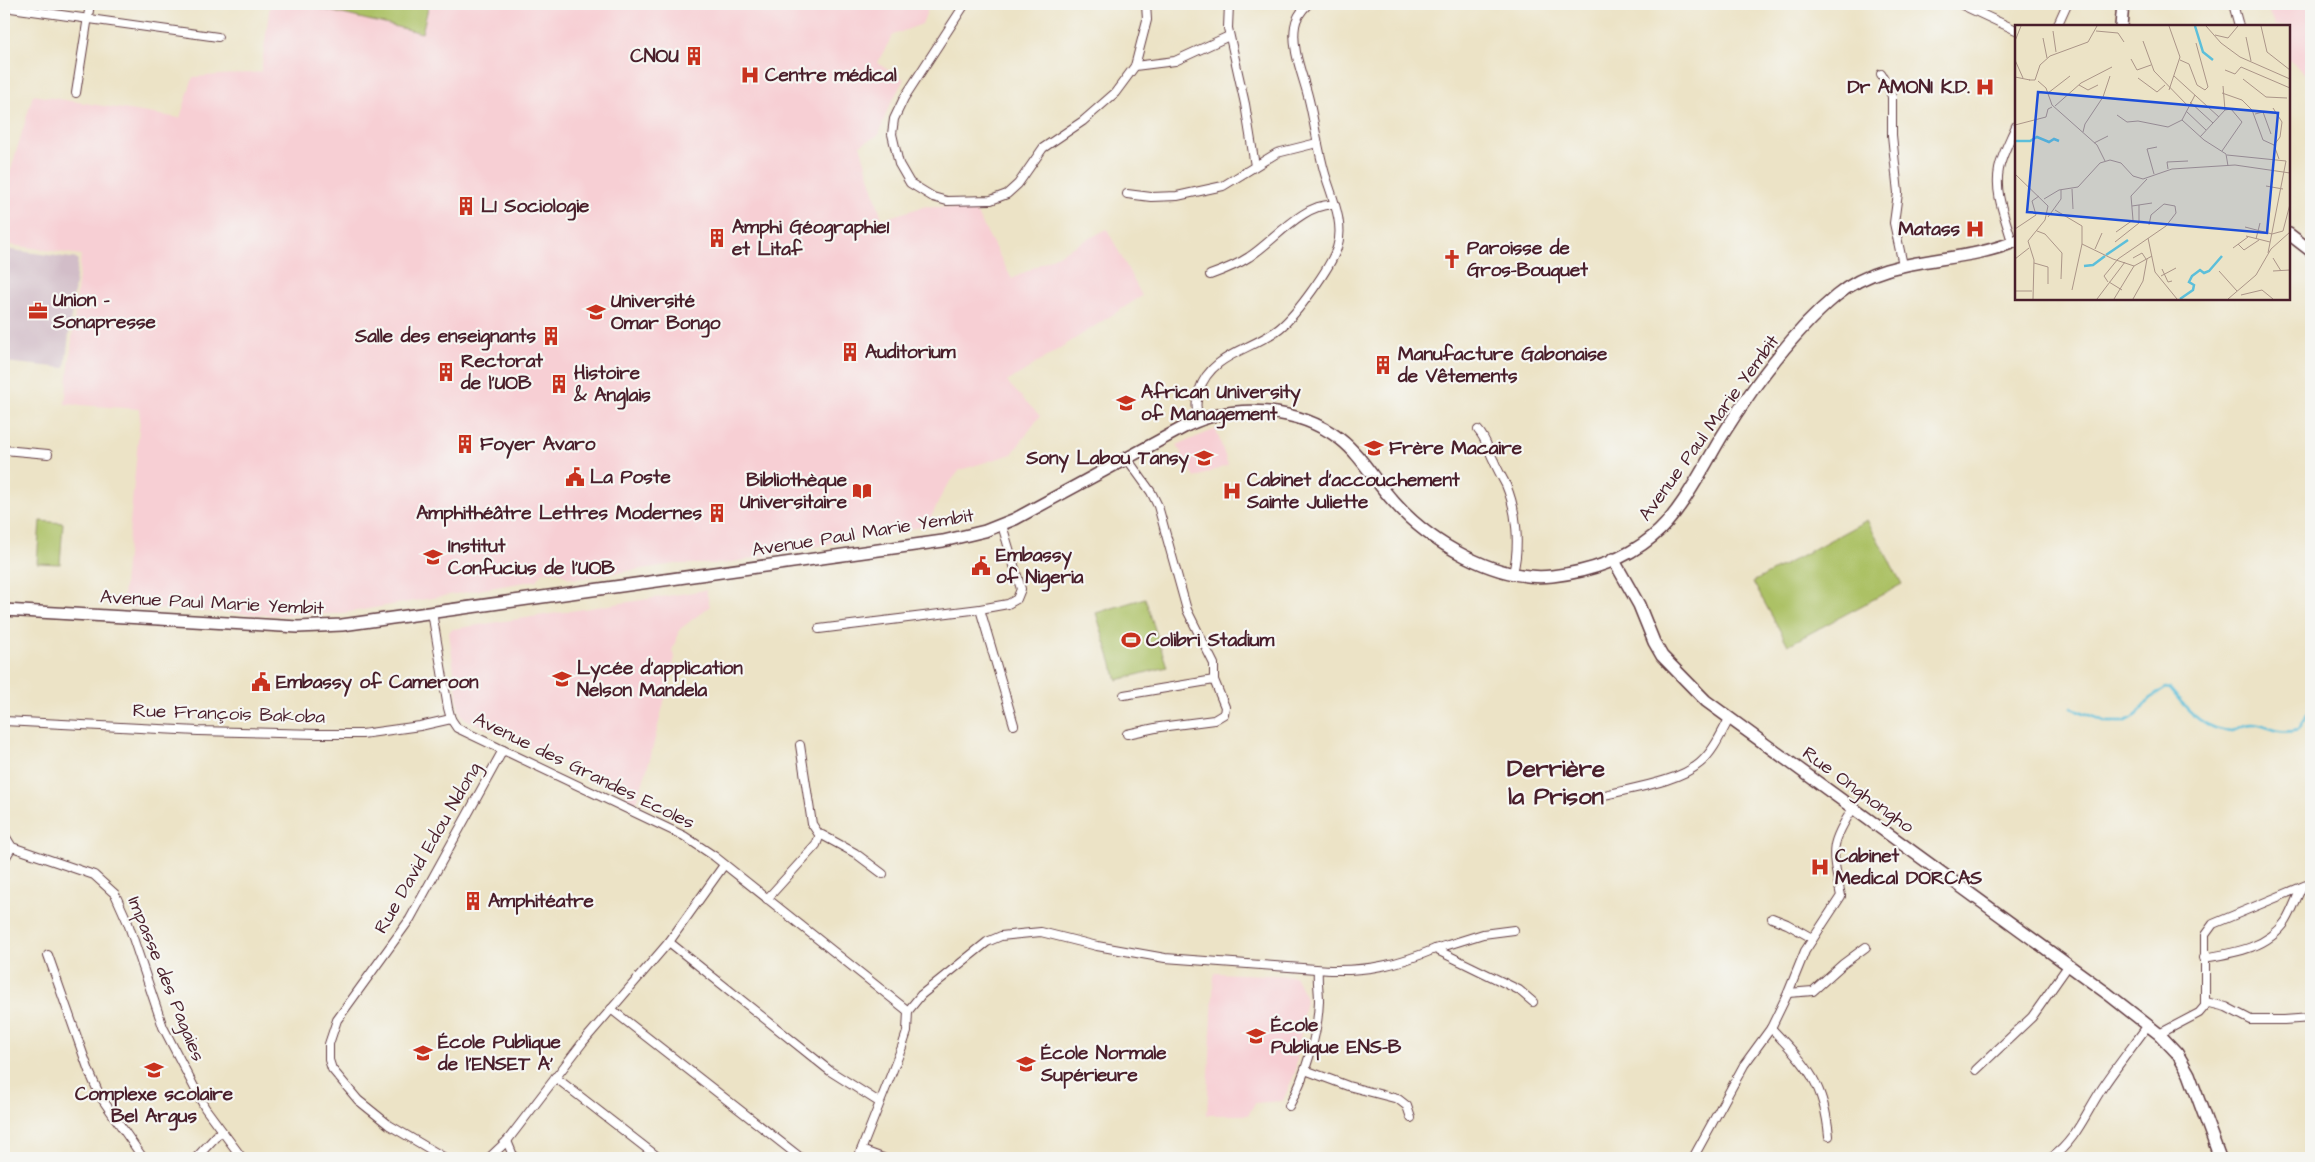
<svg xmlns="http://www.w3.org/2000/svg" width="2315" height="1162" font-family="'Architects Daughter',sans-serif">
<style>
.built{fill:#f7cfd4}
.industrial{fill:#d2bdc8}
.green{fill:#acc165;stroke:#7b7048}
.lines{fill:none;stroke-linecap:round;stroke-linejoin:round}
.stream{stroke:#5cbfda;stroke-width:2.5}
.street-casing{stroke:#623c42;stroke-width:10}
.secondary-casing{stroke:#623c42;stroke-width:14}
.street{stroke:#fff;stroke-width:8}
.secondary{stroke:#fff;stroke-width:11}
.labels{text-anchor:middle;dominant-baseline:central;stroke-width:4.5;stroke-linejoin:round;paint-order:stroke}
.poi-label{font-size:19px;font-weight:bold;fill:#4a1f2b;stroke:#f6f6f2;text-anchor:start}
.street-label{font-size:19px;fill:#4a1f2b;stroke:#f6f6f2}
.district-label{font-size:24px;font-weight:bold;fill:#4a1f2b;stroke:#f6f6f2}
.inset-river{fill:none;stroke:#5cbfda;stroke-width:2.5}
.inset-road{fill:none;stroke:#ab9588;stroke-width:1}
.view{fill:#1d4ed8;fill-opacity:0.15;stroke:#1d4ed8;stroke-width:2.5}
.inset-edge{fill:none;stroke:#4a1f2b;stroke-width:2.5}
</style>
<rect width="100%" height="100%" fill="#f6f6f2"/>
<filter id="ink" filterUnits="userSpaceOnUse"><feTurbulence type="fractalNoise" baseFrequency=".02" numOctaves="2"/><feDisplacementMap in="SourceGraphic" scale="10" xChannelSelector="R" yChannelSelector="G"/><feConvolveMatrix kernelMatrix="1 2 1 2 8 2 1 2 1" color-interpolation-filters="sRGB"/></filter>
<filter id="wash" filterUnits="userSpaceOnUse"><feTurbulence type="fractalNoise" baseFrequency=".0096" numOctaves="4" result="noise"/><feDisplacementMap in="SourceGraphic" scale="20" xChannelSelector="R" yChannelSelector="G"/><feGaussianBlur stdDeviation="1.12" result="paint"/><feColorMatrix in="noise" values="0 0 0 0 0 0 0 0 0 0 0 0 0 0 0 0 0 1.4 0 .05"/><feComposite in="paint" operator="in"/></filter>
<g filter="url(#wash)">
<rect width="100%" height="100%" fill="#ece3c6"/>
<!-- built -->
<g class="built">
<path d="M270 4H930L922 24 893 35 877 63 904 79 887 111 879 135 860 145 882 219 926 206 975 210 1012 279 1107 229 1142 296 1007 382 1040 416 1012 454 960 470 944 490 927 526 723 564H675L576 579 567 577 557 571H550L542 573 537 580 339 614 266 615 122 607 140 419 139 409 65 404 81 255 4 244V193L33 95 180 118 193 77 261 72Z"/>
<path d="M2265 4H2311V66L2305 74 2289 60V26H2275Z"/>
<path d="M1216 429 1228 465 1195 478 1177 445Z"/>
<path d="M706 590 710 606 680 629 672 651 675 657 650 759 637 802 628 799 624 790 463 718 459 710 449 632 453 629Z"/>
<path d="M1214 973 1295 976 1306 998 1295 1073 1283 1101 1255 1103 1248 1115H1207Z"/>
</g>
<!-- industrial -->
<path class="industrial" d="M4 249 78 259 65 368 4 362Z"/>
<!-- green -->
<g class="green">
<path d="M301 4H429L422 33Z"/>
<path d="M1867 520 1902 584 1788 645 1753 582Z"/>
<path d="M40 521 63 523 60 564 37 563Z"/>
<path d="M1145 598 1167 667 1117 680 1096 613Z"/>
</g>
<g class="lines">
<!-- stream -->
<path class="stream" d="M2072 708 2107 722H2124L2138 714 2149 699 2166 688 2170 689C2188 710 2202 730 2232 731 2261 712 2268 738 2298 730L2311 708"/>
</g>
</g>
<g filter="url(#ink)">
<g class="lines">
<!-- street casing -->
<g class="street-casing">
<g id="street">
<path d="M965 4 904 98 894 119 892 134 899 164 910 183 933 197 947 201 991 200 1007 194 1018 184 1043 148 1083 121 1115 93 1135 66 1147 20 1146 4"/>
<path d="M1229 4 1228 28 1245 104 1255 166"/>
<path d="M1960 4 2016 30"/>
<path d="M2233 4 2239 26"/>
<path d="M4 7 218 37"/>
<path d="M2057 26 2067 4"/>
<path d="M1135 66 1175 61 1229 36"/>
<path d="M1881 74 1888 85 1892 97V135L1898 193 1894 223 1903 265"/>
<path d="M76 93 90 4"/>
<path d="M1127 194 1151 197 1177 196 1223 186 1277 153 1317 143"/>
<path d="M2012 242C2006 219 1994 194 1999 169 2002 154 2010 140 2016 126"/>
<path d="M1210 275C1224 270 1237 265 1249 257 1273 242 1304 202 1334 205"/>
<path d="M1200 420C1195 409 1196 402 1199 391 1211 353 1253 350 1280 328 1297 314 1330 268 1337 248 1345 224 1332 197 1325 174 1318 150 1315 125 1309 100 1304 78 1291 50 1295 26 1296 18 1302 10 1308 4"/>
<path d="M1478 430C1487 440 1488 450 1494 461 1497 469 1502 477 1506 485 1517 511 1520 546 1513 573"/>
<path d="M4 450 48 454"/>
<path d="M980 609 1014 725"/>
<path d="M432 612 448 708 451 719 457 728 684 836 714 856 908 1011"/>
<path d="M819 629 980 609 1008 604 1017 599 1021 589 1002 525"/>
<path d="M1124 695 1214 680"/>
<path d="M4 721 198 731 318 734H362L420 726 451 719"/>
<path d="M1127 734 1160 727 1214 720 1224 714 1225 707 1214 680V664L1187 610 1158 506 1151 492 1128 460"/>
<path d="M800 745 812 824 818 833"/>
<path d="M1605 795C1632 788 1678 782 1700 763 1713 752 1721 734 1729 719"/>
<path d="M4 834 12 847 94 875 115 894 128 923 163 1027 205 1108 242 1158"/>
<path d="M822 835 855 853 883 874"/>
<path d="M4 860 12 847"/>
<path d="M767 899 816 845 819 837"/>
<path d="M1772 918 1787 924 1812 938"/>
<path d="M669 942 830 1071 879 1102"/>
<path d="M1435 949 1483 934 1514 930"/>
<path d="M48 955 89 1071 100 1096 143 1158"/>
<path d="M2204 958C2234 953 2268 948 2286 921 2292 911 2296 899 2301 889"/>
<path d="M1788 993 1813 991 1843 964 1866 947"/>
<path d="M2206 1002 2226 1007 2251 1020H2284L2311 1018"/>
<path d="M611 1009 801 1158"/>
<path d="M908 1011 921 995 987 942 1001 936 1020 934 1041 932 1097 946 1165 958 1330 970C1370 971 1399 964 1435 949L1519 990 1533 1002"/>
<path d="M1771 1028C1807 1066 1824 1082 1829 1136"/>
<path d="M2159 1034 2199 1013 2205 1006V935L2213 924 2311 883"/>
<path d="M1305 1070 1348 1086 1398 1099 1407 1106 1411 1118"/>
<path d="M1976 1070 2032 1017 2068 966"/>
<path d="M555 1077 659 1158"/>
<path d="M1289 1106C1305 1077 1318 1034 1319 1001 1319 991 1317 980 1318 970"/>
<path d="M507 1141 514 1158"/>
<path d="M861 1150 883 1158"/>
<path d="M4 1157 5 1158"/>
<path d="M196 1158 221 1131"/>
<path d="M445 1158 389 1125 358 1100 332 1069 329 1060V1044L337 1020 410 919 503 750"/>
<path d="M489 1158 507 1141 583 1042 669 942 724 865"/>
<path d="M858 1158 902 1047 907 1032 908 1011"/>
<path d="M1693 1158 1744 1065 1771 1028 1788 993 1805 951 1841 896C1832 851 1828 846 1854 807"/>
<path d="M2051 1158C2076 1141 2086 1112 2103 1087 2117 1066 2133 1046 2148 1025"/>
</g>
</g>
<!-- secondary casing -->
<g class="secondary-casing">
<g id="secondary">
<path d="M2121 26 2123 4"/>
<path d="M2289 234 2311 251"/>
<path d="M1613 559 1639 605 1654 642 1662 656 1706 701 2108 994 2159 1034 2177 1053 2189 1074 2220 1158"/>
<path d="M4 610 298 627 342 625 943 541 985 531 1015 519 1188 425C1234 403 1298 407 1340 439 1362 456 1375 482 1394 502 1429 542 1496 582 1552 576 1587 572 1624 560 1652 537 1680 515 1704 466 1722 436 1752 388 1793 332 1836 296 1887 253 1958 266 2016 241"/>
</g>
</g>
<!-- street -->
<use href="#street" class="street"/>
<!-- secondary -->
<use href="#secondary" class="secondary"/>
</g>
</g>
<!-- icons -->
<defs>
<g id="building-bare" transform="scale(1.5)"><path d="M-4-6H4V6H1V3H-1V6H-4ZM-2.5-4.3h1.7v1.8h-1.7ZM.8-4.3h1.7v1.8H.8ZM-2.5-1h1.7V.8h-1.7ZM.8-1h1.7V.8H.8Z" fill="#c8321e" stroke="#f6f6f2" stroke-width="2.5" paint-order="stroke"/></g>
<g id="hospital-bare" transform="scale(1.5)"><path d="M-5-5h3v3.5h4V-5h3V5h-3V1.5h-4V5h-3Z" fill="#c8321e" stroke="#f6f6f2" stroke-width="2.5" paint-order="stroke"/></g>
<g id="church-bare" transform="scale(1.5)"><path d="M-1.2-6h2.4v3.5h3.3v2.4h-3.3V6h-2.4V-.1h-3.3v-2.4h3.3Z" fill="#c8321e" stroke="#f6f6f2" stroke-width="2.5" paint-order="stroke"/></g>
<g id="office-bare" transform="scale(1.5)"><path d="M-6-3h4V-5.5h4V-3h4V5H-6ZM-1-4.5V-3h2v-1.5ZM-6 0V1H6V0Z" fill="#c8321e" stroke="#f6f6f2" stroke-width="2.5" paint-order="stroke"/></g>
<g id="university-bare" transform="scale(1.5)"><path d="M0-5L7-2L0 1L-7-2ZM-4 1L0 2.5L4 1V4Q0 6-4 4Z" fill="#c8321e" stroke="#f6f6f2" stroke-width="2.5" paint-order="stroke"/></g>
<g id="school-bare" transform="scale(1.5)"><path d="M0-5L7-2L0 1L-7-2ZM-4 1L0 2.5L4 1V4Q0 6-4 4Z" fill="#c8321e" stroke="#f6f6f2" stroke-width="2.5" paint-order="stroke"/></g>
<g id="civic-bare" transform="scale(1.5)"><path d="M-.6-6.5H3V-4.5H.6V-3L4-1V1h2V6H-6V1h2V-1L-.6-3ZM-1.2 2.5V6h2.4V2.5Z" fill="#c8321e" stroke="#f6f6f2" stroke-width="2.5" paint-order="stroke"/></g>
<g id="library-bare" transform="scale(1.5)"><path d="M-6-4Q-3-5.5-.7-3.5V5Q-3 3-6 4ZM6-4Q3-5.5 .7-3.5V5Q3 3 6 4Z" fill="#c8321e" stroke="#f6f6f2" stroke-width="2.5" paint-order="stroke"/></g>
<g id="stadium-bare" transform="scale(1.5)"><path d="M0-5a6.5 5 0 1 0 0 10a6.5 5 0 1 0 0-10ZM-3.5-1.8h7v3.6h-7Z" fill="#c8321e" stroke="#f6f6f2" stroke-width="2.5" paint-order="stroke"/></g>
</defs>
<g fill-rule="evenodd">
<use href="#building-bare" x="694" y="56"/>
<use href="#hospital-bare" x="750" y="75"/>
<use href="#hospital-bare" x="1985" y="87"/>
<use href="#building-bare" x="466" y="206"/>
<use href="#hospital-bare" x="1975" y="229"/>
<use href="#building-bare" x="717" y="238"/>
<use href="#church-bare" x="1452" y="259"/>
<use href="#office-bare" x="38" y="311"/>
<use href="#university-bare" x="596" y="312"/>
<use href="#building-bare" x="551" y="336"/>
<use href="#building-bare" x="850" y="352"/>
<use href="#building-bare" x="1383" y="365"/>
<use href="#building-bare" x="446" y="372"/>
<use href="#building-bare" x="559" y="384"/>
<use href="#university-bare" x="1126" y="403"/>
<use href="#building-bare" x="465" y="444"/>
<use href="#school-bare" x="1374" y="448"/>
<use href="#school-bare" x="1204" y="458"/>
<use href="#civic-bare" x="575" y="477"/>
<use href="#library-bare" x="862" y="491"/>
<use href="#hospital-bare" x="1232" y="491"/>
<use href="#building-bare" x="717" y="513"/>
<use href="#university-bare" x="433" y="557"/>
<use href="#civic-bare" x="981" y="566"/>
<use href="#stadium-bare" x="1131" y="640"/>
<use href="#school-bare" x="562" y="679"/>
<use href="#civic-bare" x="261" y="682"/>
<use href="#hospital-bare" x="1820" y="867"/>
<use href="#building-bare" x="473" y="901"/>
<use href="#school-bare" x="1256" y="1036"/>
<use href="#school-bare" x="423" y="1053"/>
<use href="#university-bare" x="1026" y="1064"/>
<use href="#school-bare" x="154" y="1070"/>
</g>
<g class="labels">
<!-- poi labels -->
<g class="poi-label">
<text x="679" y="56" text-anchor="end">CNOU</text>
<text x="765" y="75">Centre médical</text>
<text x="1970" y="87" text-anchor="end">Dr AMONI K.D.</text>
<text x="481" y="206">L1 Sociologie</text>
<text x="732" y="227">Amphi Géographie1<tspan x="732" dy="22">et Litaf</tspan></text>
<text x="1960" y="229" text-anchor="end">Matass</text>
<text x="1467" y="248">Paroisse de<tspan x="1467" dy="22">Gros-Bouquet</tspan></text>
<text x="53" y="300">Union -<tspan x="53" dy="22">Sonapresse</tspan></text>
<text x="611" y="301">Université<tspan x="611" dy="22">Omar Bongo</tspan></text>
<text x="536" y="336" text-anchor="end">Salle des enseignants</text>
<text x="865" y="352">Auditorium</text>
<text x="1398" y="354">Manufacture Gabonaise<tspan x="1398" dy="22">de Vêtements</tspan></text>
<text x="461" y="361">Rectorat<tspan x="461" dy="22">de l'UOB</tspan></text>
<text x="574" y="373">Histoire<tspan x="574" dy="22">&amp; Anglais</tspan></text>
<text x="1141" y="392">African University<tspan x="1141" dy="22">of Management</tspan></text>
<text x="480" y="444">Foyer Avaro</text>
<text x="1389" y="448">Frère Macaire</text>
<text x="1189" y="458" text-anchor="end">Sony Labou Tansy</text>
<text x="590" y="477">La Poste</text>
<text x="847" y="480" text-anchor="end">Bibliothèque<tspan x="847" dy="22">Universitaire</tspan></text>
<text x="1247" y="480">Cabinet d'accouchement<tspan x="1247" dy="22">Sainte Juliette</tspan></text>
<text x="702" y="513" text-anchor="end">Amphithéâtre Lettres Modernes</text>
<text x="448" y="546">Institut<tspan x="448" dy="22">Confucius de l'UOB</tspan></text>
<text x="996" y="555">Embassy<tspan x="996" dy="22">of Nigeria</tspan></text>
<text x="1146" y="640">Colibri Stadium</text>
<text x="577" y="668">Lycée d'application<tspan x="577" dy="22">Nelson Mandela</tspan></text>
<text x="276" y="682">Embassy of Cameroon</text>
<text x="1835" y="856">Cabinet<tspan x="1835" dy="22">Medical DORCAS</tspan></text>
<text x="488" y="901">Amphitéatre</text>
<text x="1271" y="1025">École<tspan x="1271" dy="22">Publique ENS-B</tspan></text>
<text x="438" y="1042">École Publique<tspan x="438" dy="22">de l'ENSET A'</tspan></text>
<text x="1041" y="1053">École Normale<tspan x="1041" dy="22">Supérieure</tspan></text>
<text x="154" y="1094" text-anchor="middle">Complexe scolaire<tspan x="154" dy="22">Bel Argus</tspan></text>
</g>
<!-- street labels -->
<g class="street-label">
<text transform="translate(1709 428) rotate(-54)">Avenue Paul Marie Yembit</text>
<text transform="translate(863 533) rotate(-9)">Avenue Paul Marie Yembit</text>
<text transform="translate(212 603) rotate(3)">Avenue Paul Marie Yembit</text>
<text transform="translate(229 714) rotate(2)">Rue François Bakoba</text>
<text transform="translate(584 771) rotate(26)">Avenue des Grandes Ecoles</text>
<text transform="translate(1858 790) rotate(36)">Rue Onghongho</text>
<text transform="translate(428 848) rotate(-60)">Rue David Edou Ndong</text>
<text transform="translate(166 979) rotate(68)">Impasse des Pagaies</text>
</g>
<!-- district labels -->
<g class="district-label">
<text x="1556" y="769">Derrière<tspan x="1556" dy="28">la Prison</tspan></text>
</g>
</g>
<!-- overview -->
<g transform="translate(2015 25)">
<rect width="275" height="275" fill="#ece3c6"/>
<path class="inset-river" d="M180 1 188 27 198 35M0 116H15L22 112 34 117 39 114 44 116M91 230 113 215M69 241 78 240 90 231M165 274 178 265 179 260 174 257 177 251 185 245 189 248 194 246 207 231"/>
<path class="inset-road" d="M154 1 165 32 154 65M191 1 206 18 225 32 275 54M246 1 252 27 275 45M38 6 41 27M81 6 103 8 109 17M200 10 213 13 223 1M231 12 236 36M28 13 32 33M0 16 6 1M128 16 139 46 173 81M181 18 193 62 190 65 182 60M116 34 122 45 136 40M0 35 8 53M165 35 174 39 182 60M210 45 220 49 226 42 275 63M159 51 204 92M0 52 15 55M123 53 142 67 150 60M228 54 251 72 272 73M14 55H20L25 40 35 31 73 17 82 1M23 56 31 63 37 80 82 120 90 136M64 60 73 65 83 60M208 61 210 85M33 68 55 51M207 68 227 75 237 85 248 115 259 120 264 134M175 77 198 98M40 81 66 58 97 42M258 83 267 97 265 112 259 120M171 86 191 105M240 89 248 87 256 109M102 90 112 97 123 96 153 102 167 95M167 95 189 115 211 129 213 141M167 95 180 70M0 100 31 92 33 84 37 82M68 107 70 99 88 72 95 51M185 112 210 85 216 84 227 97 207 126M79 118 93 111M212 130 271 136 253 228M153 144 152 137 173 136M0 149 33 181 30 195 13 216 19 235 18 274M139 149 132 124 142 122M251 161 268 164M57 164 58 184M29 174 44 165 63 162 85 138 95 135 106 138 118 151 128 154 157 144 220 140 275 148M117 181 137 178M40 185 67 201V219L98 234 119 241M33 192 46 174V165M230 202 257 209M0 204 21 190 17 176 24 171M22 206 30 209 47 228 46 254M101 207 118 195 116 171 132 154M257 209 268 206 275 179M231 211 255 217M133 213 140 247 162 274M241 214 245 198M100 217 124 198V180M223 219 229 225 244 215M218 223 233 212M80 224 87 208M118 233 127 228 131 234M258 233 266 246M0 234 14 223M19 238 33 242V259M147 244 153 257 157 256M204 246 222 266M258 246 275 245M146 251 161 243M93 257 89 251 103 234 151 201 161 188 160 181 149 179 136 190 134 200M94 257 107 265M57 265 67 219M0 266H17M226 270 247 265 258 274M82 274 110 237M99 274 119 241 137 231M118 274 128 256 132 234M213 274 241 250 256 224 275 207"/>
<path class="view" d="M23 67 263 88 252 208 12 187Z"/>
<rect width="275" height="275" class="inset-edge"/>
</g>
<!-- margin -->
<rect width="2315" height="1162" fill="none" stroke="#f6f6f2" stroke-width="20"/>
</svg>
